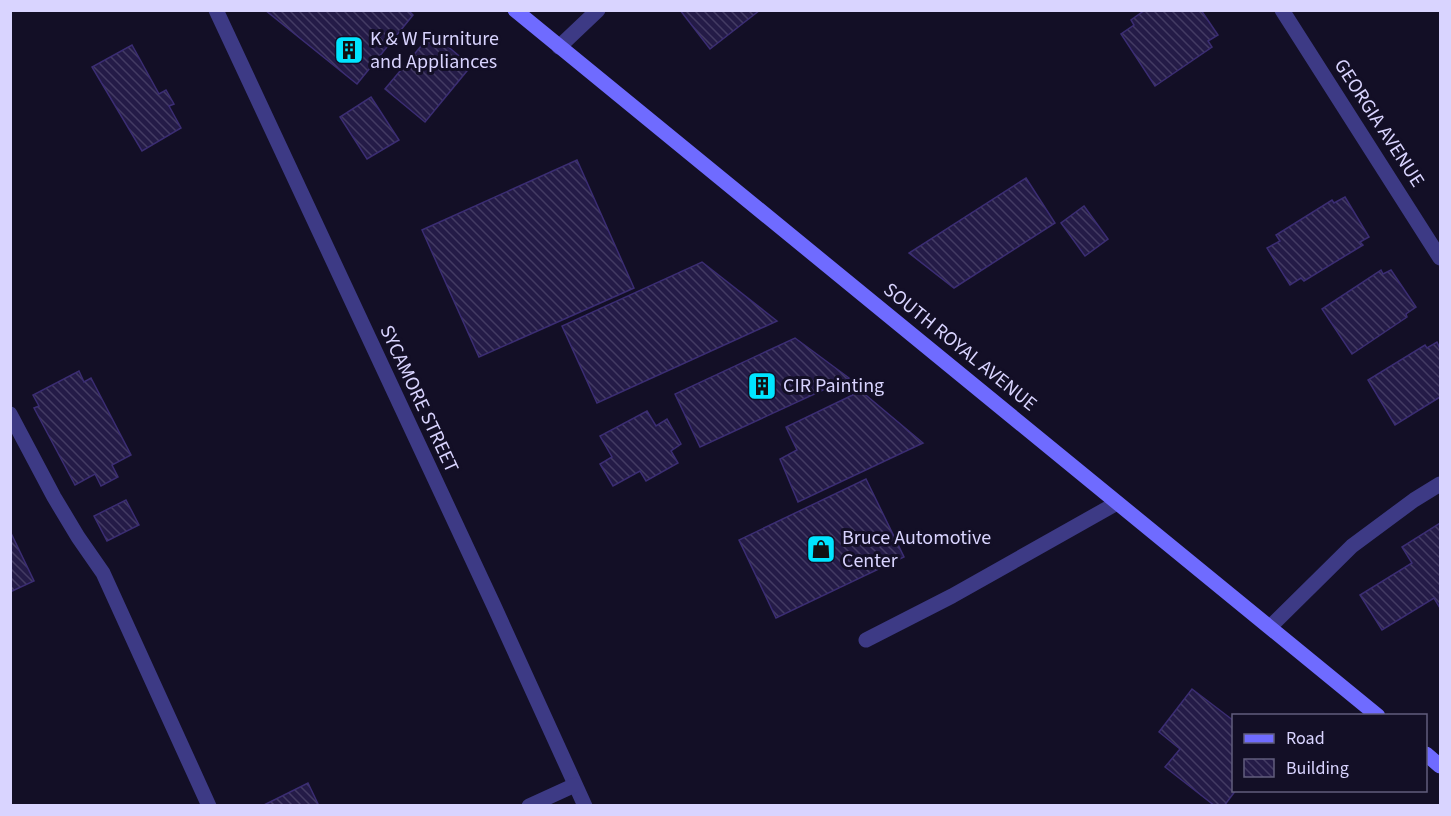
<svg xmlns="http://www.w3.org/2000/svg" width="1451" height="816" font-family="'Source Sans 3',sans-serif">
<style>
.building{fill:url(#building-back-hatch);stroke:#3b2d73;stroke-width:1.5}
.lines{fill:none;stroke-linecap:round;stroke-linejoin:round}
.lane{stroke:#3d3a85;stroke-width:15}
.street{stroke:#3d3a85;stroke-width:15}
.secondary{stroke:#6f6bff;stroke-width:15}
.labels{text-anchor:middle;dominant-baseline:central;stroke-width:6;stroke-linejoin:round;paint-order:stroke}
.poi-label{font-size:20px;fill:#d9d4ff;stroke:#130f26;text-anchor:start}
.street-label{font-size:20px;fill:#d9d4ff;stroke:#130f26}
</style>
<defs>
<pattern id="building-back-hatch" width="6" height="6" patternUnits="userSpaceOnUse" patternTransform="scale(1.5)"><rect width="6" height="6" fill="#241b47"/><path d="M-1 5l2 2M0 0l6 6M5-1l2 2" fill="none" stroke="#433b63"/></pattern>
</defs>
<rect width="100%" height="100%" fill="#130f26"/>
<!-- building -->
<g class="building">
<path d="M265 10H408L413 15 357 84Z"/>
<path d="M680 10H760L710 49Z"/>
<path d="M1145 10H1201L1218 35 1208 41 1212 47 1155 86 1121 34 1134 25 1131 20Z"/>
<path d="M432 33 471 66 425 122 385 89Z"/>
<path d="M132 45 159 94 166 90 174 104 169 106 181 128 142 151 92 67Z"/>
<path d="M371 97 399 140 367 159 340 117Z"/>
<path d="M577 160 634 288 479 357 422 230Z"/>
<path d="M1026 178 1055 223 954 288 909 253Z"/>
<path d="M1345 197 1369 237 1360 242 1363 245 1304 281 1301 278 1290 285 1267 248 1280 241 1276 235 1332 200 1334 203Z"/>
<path d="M1084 206 1108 239 1085 256 1061 223Z"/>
<path d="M702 262 777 321 597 403 562 326Z"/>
<path d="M1381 270 1383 274 1391 270 1416 307 1406 314 1407 317 1352 354 1322 309Z"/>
<path d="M795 338 849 378 700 447 675 394Z"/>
<path d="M1437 342 1440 349V397L1395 425 1368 380 1425 345 1427 348Z"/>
<path d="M79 371 84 382 91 378 131 455 112 465 118 477 101 486 95 474 75 485 34 408 39 406 33 395Z"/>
<path d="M861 391 923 443 798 502 780 459 797 450 786 427Z"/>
<path d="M647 411 656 426 667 419 681 444 671 451 678 463 646 481 640 471 613 486 600 464 612 457 600 436Z"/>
<path d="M866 479 904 557 776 618 739 540Z"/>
<path d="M126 500 139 525 107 541 94 516Z"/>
<path d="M1440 523V608L1434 598 1382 630 1360 595 1412 563 1402 547Z"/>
<path d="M10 531 34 581 10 592Z"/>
<path d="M1192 689 1234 721V790H1236L1224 806H1215L1165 767 1180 749 1159 732Z"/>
<path d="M308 783 319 806H262Z"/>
</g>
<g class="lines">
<!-- lane -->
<path class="lane" d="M10 414 54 497 78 537 103 573 209 806"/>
<!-- street -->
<g class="street">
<path d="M216 10 494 606 585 806"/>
<path d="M1282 10 1440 258"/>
<path d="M559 47 598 10"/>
<path d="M1270 627 1352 546 1414 500 1440 484"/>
<path d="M866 640 952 596 1117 503"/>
<path d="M529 806 575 785"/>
</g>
<!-- secondary -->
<g class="secondary">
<path d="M515 10 1378 716"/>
<path d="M1426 754 1440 766"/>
</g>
</g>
<!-- icons -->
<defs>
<g id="building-square" transform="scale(1.5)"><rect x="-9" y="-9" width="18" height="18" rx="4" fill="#00e5ff" stroke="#130f26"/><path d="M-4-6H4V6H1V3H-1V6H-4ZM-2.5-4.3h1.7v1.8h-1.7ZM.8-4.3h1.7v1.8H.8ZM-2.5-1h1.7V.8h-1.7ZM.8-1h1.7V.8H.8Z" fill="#111"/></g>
<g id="shop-square" transform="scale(1.5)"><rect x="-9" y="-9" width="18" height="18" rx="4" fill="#00e5ff" stroke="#130f26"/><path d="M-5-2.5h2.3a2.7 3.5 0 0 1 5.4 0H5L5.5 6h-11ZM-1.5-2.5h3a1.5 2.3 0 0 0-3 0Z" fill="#111"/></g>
</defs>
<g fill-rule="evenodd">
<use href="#building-square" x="349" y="50"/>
<use href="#building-square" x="762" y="386"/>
<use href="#shop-square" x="821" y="549"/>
</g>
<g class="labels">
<!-- poi labels -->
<g class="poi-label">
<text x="370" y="39">K &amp; W Furniture<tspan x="370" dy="23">and Appliances</tspan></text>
<text x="783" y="386">CIR Painting</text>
<text x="842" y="538">Bruce Automotive<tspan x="842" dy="23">Center</tspan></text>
</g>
<!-- street labels -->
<g class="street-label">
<text transform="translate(1379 123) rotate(57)">GEORGIA AVENUE</text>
<text transform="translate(960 347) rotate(39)">SOUTH ROYAL AVENUE</text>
<text transform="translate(419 399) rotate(65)">SYCAMORE STREET</text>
</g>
</g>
<!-- border -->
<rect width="1451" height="816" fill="none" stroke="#d9d4ff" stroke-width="24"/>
<!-- legend -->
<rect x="1232" y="714" width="195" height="78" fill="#130f26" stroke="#625e7d" stroke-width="1.5"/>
<rect x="1244" y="734" width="30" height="9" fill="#6f6bff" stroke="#625e7d" stroke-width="1.5"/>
<text x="1286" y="744" font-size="18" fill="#d9d4ff">Road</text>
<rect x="1244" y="759" width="30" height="18" fill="url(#building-back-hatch)" stroke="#625e7d" stroke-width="1.5"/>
<text x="1286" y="774" font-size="18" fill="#d9d4ff">Building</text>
</svg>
